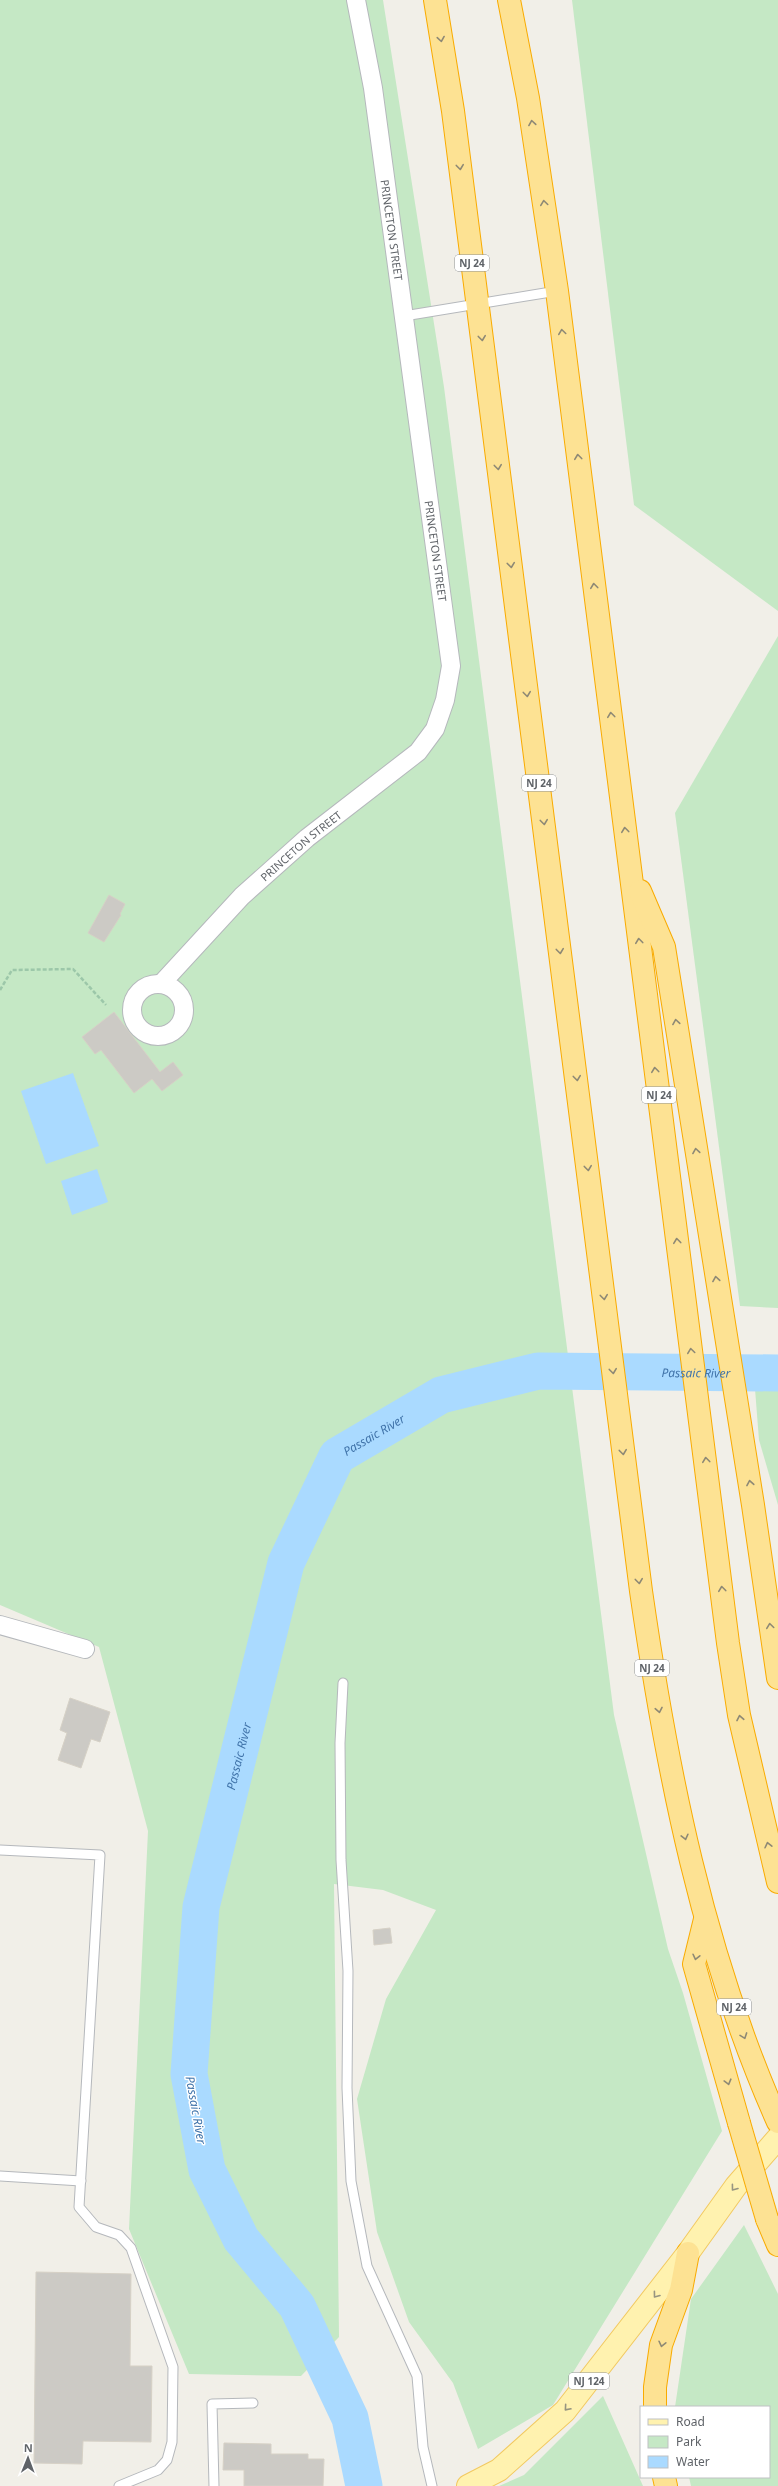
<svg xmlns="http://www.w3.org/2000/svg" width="778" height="2486" font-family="'Noto Sans',sans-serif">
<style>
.green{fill:#c5e8c5}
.water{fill:#aadaff}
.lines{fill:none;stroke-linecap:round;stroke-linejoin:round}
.river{stroke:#aadaff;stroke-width:37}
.building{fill:#cccac5;stroke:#d6d1c6}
.service-casing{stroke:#b5b8bc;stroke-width:11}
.minor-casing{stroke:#b5b8bc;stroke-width:20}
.primary-casing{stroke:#f2c960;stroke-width:24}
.motorway-casing{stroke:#f9ab00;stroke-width:24}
.path{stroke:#9cc7a9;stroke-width:2.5;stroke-dasharray:4 2;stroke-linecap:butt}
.service{stroke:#fff;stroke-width:9}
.minor{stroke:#fff;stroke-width:18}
.primary{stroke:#fff2af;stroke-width:22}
.motorway{stroke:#fde293;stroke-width:22}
.motorway-bridge-casing{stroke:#f9ab00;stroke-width:24;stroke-linecap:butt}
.motorway-bridge{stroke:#fde293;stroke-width:22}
.oneway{stroke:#8e8975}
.oneway2{stroke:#979581}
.labels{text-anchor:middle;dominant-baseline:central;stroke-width:3;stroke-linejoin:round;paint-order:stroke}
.shield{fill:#fff;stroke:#8f9295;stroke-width:1}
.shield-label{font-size:10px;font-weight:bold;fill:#5f6368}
.street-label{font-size:11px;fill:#5f6368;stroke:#fff}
.water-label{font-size:12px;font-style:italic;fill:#4174aa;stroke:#fff}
</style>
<rect width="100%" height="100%" fill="#f1efe8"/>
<!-- green -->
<g class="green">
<path d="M0 0H383L444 387 614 1715 668 1949 683 1993 722 2131 553 2405 478 2449 453 2383 409 2322 377 2232 357 2099 386 1999 436 1910 383 1890 334 1884 339 2337 301 2376 189 2374 129 2229 148 1831 99 1647 0 1605Z"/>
<path d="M572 0H778V611L634 505Z"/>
<path d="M778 636V1308L740 1306 675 813Z"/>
<path d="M778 1388V1505L759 1440 755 1389Z"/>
<path d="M744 2225 778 2294V2486H691L689 2477H769V2407H675L691 2299Z"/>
<path d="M603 2396 643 2486H499L524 2475Z"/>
</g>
<!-- water -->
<g class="water">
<path d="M73 1073 99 1146 46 1164 21 1091Z"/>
<path d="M97 1169 108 1202 72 1215 61 1181Z"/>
</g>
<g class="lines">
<!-- river -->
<path class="river" id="s1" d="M364 2486 350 2418 297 2306 241 2239 207 2170 189 2074 201 1907 286 1563 337 1456 441 1395 538 1371 778 1373"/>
</g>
<!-- building -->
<g class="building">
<path d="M109 895 125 904 120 914 121 915 104 942 88 933Z"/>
<path d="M114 1012 160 1072 173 1062 183 1075 162 1091 152 1079 134 1093 101 1050 95 1054 82 1037Z"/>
<path d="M70 1698 110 1712 100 1742 91 1739 81 1768 58 1760 67 1733 60 1730Z"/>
<path d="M390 1928 392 1943 374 1945 373 1930Z"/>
<path d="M36 2272 131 2274 130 2366H152L151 2442 83 2441 82 2464 34 2463Z"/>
<path d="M224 2443 271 2444V2454H308V2459H324L323 2486H244V2470H223Z"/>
</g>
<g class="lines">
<!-- service casing -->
<g class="service-casing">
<g id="service">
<path d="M404 316 557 291"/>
<path d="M343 1683 340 1743 341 1860 348 1971 347 2088 351 2181 367 2266 417 2376 423 2447 432 2486"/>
<path d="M0 1850 100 1855 79 2207 96 2227 119 2235 131 2248 173 2367 172 2442 167 2460 158 2470 119 2486"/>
<path d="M0 2176 81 2181"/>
<path d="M214 2486 212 2404 253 2403"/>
</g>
</g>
<!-- minor casing -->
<g class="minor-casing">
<g id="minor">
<path id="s2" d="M161 984 242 896 307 838 418 752 435 729 445 700 451 666 373 88 356 0"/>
<circle cx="158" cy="1010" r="26"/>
<path d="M0 1625 85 1649"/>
</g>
</g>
<!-- primary casing -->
<g class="primary-casing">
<path id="primary" d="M468 2486 499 2470 565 2411 688 2253 736 2186 778 2138"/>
</g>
<!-- motorway casing -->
<g class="motorway-casing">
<g id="motorway">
<path d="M435 0 453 111 641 1591C667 1772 703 1954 778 2122"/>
<path d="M509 0 528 98 557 291 728 1643 739 1715 778 1882"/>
<path d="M640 891 664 947 753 1505 778 1678"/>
<path d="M705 1919 694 1964 739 2123"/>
<path d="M767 2219 778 2245"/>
<path d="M655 2407V2387L661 2345 681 2290 688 2253"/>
<path d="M664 2477 666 2486"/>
</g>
</g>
<!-- path -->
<path class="path" d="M0 990 12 970 73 969 106 1005"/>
<!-- service -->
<use href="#service" class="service"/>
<!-- minor -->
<use href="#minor" class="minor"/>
<!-- primary -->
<use href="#primary" class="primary"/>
<!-- motorway -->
<use href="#motorway" class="motorway"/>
<!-- motorway-bridge casing -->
<g class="motorway-bridge-casing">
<path id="motorway-bridge" d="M739 2123 767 2219"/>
</g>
<!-- motorway-bridge -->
<use href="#motorway-bridge" class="motorway-bridge"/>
</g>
<!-- one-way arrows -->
<defs><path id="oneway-chevron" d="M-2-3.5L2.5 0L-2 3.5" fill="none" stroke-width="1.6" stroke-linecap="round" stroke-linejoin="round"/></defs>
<g class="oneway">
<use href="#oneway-chevron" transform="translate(441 39) rotate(81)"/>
<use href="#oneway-chevron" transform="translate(532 123) rotate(-99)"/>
<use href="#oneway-chevron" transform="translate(460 167) rotate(83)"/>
<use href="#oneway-chevron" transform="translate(544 203) rotate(-98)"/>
<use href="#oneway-chevron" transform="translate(562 332) rotate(-98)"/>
<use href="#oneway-chevron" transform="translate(482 338) rotate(83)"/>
<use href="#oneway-chevron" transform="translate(578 457) rotate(-97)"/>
<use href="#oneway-chevron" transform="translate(498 467) rotate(83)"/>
<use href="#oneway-chevron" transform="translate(511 565) rotate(83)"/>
<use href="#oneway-chevron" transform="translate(594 586) rotate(-97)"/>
<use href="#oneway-chevron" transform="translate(527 694) rotate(83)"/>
<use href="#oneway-chevron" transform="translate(611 715) rotate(-97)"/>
<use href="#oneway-chevron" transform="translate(544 822) rotate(83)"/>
<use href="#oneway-chevron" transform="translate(625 830) rotate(-97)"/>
<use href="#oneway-chevron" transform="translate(639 941) rotate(-97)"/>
<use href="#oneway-chevron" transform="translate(560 951) rotate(83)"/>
<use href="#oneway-chevron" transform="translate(676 1022) rotate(-99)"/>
<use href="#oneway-chevron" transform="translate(655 1070) rotate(-97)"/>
<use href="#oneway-chevron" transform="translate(577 1078) rotate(83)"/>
<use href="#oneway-chevron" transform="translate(696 1151) rotate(-99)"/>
<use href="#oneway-chevron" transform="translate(588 1168) rotate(83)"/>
<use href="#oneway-chevron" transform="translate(677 1241) rotate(-97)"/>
<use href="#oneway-chevron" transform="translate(716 1279) rotate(-99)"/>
<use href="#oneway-chevron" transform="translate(604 1297) rotate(83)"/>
<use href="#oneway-chevron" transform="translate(691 1351) rotate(-98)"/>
<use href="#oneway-chevron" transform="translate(613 1371) rotate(83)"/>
<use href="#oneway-chevron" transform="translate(623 1452) rotate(83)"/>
<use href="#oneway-chevron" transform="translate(706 1460) rotate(-97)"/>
<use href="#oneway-chevron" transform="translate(750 1483) rotate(-100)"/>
<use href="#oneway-chevron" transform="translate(639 1581) rotate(83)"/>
<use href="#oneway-chevron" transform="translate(722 1589) rotate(-97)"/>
<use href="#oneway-chevron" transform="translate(770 1626) rotate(-98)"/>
<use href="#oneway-chevron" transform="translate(659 1710) rotate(79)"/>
<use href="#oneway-chevron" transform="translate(740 1718) rotate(-101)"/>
<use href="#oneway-chevron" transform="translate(685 1837) rotate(76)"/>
<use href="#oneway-chevron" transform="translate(768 1845) rotate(-103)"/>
<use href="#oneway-chevron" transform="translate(696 1957) rotate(103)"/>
<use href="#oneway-chevron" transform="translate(744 2036) rotate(70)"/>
<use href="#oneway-chevron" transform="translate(728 2082) rotate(75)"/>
<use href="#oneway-chevron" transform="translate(662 2344) rotate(103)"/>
</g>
<g class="oneway2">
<use href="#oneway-chevron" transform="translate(734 2188) rotate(127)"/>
<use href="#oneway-chevron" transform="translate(656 2295) rotate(127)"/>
<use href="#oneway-chevron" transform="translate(567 2408) rotate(131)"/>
</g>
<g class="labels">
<!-- shield labels -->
<g class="shield">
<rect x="455" y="255" width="34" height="16" rx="3"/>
<rect x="522" y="775" width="34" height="16" rx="3"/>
<rect x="642" y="1087" width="34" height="16" rx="3"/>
<rect x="635" y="1660" width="34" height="16" rx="3"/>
<rect x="717" y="1999" width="34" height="16" rx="3"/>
<rect x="569" y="2373" width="40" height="16" rx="3"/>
</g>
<g class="shield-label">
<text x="472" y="263">NJ 24</text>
<text x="539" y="783">NJ 24</text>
<text x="659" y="1095">NJ 24</text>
<text x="652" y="1668">NJ 24</text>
<text x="734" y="2007">NJ 24</text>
<text x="589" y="2381">NJ 124</text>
</g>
<!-- street labels -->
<g class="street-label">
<text transform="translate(392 230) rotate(82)">PRINCETON STREET</text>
<text transform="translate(436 551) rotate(82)">PRINCETON STREET</text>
<text stroke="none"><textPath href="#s2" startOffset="197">PRINCETON STREET</textPath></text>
</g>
<!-- water labels -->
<g class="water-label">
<text stroke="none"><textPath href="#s1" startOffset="1474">Passaic River</textPath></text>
<text stroke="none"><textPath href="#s1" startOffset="1138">Passaic River</textPath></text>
<text stroke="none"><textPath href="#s1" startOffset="778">Passaic River</textPath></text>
<text transform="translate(196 2110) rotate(80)">Passaic River</text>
</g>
</g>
<!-- legend -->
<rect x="640" y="2406" width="130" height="72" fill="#ffffff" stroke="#bfc1c3"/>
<rect x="648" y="2419" width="20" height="6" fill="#fff2af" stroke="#bfc1c3"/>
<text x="676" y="2426" font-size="12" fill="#5f6368">Road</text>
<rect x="648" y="2436" width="20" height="12" fill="#c5e8c5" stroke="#bfc1c3"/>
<text x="676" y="2446" font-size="12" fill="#5f6368">Park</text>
<rect x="648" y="2456" width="20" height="12" fill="#aadaff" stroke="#bfc1c3"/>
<text x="676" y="2466" font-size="12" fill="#5f6368">Water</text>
<!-- north arrow -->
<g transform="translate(28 2458) rotate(1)" stroke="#ffffff" stroke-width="3" paint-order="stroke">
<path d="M0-3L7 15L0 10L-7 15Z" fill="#5f6368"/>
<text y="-6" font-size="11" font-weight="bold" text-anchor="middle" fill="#5f6368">N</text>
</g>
</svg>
